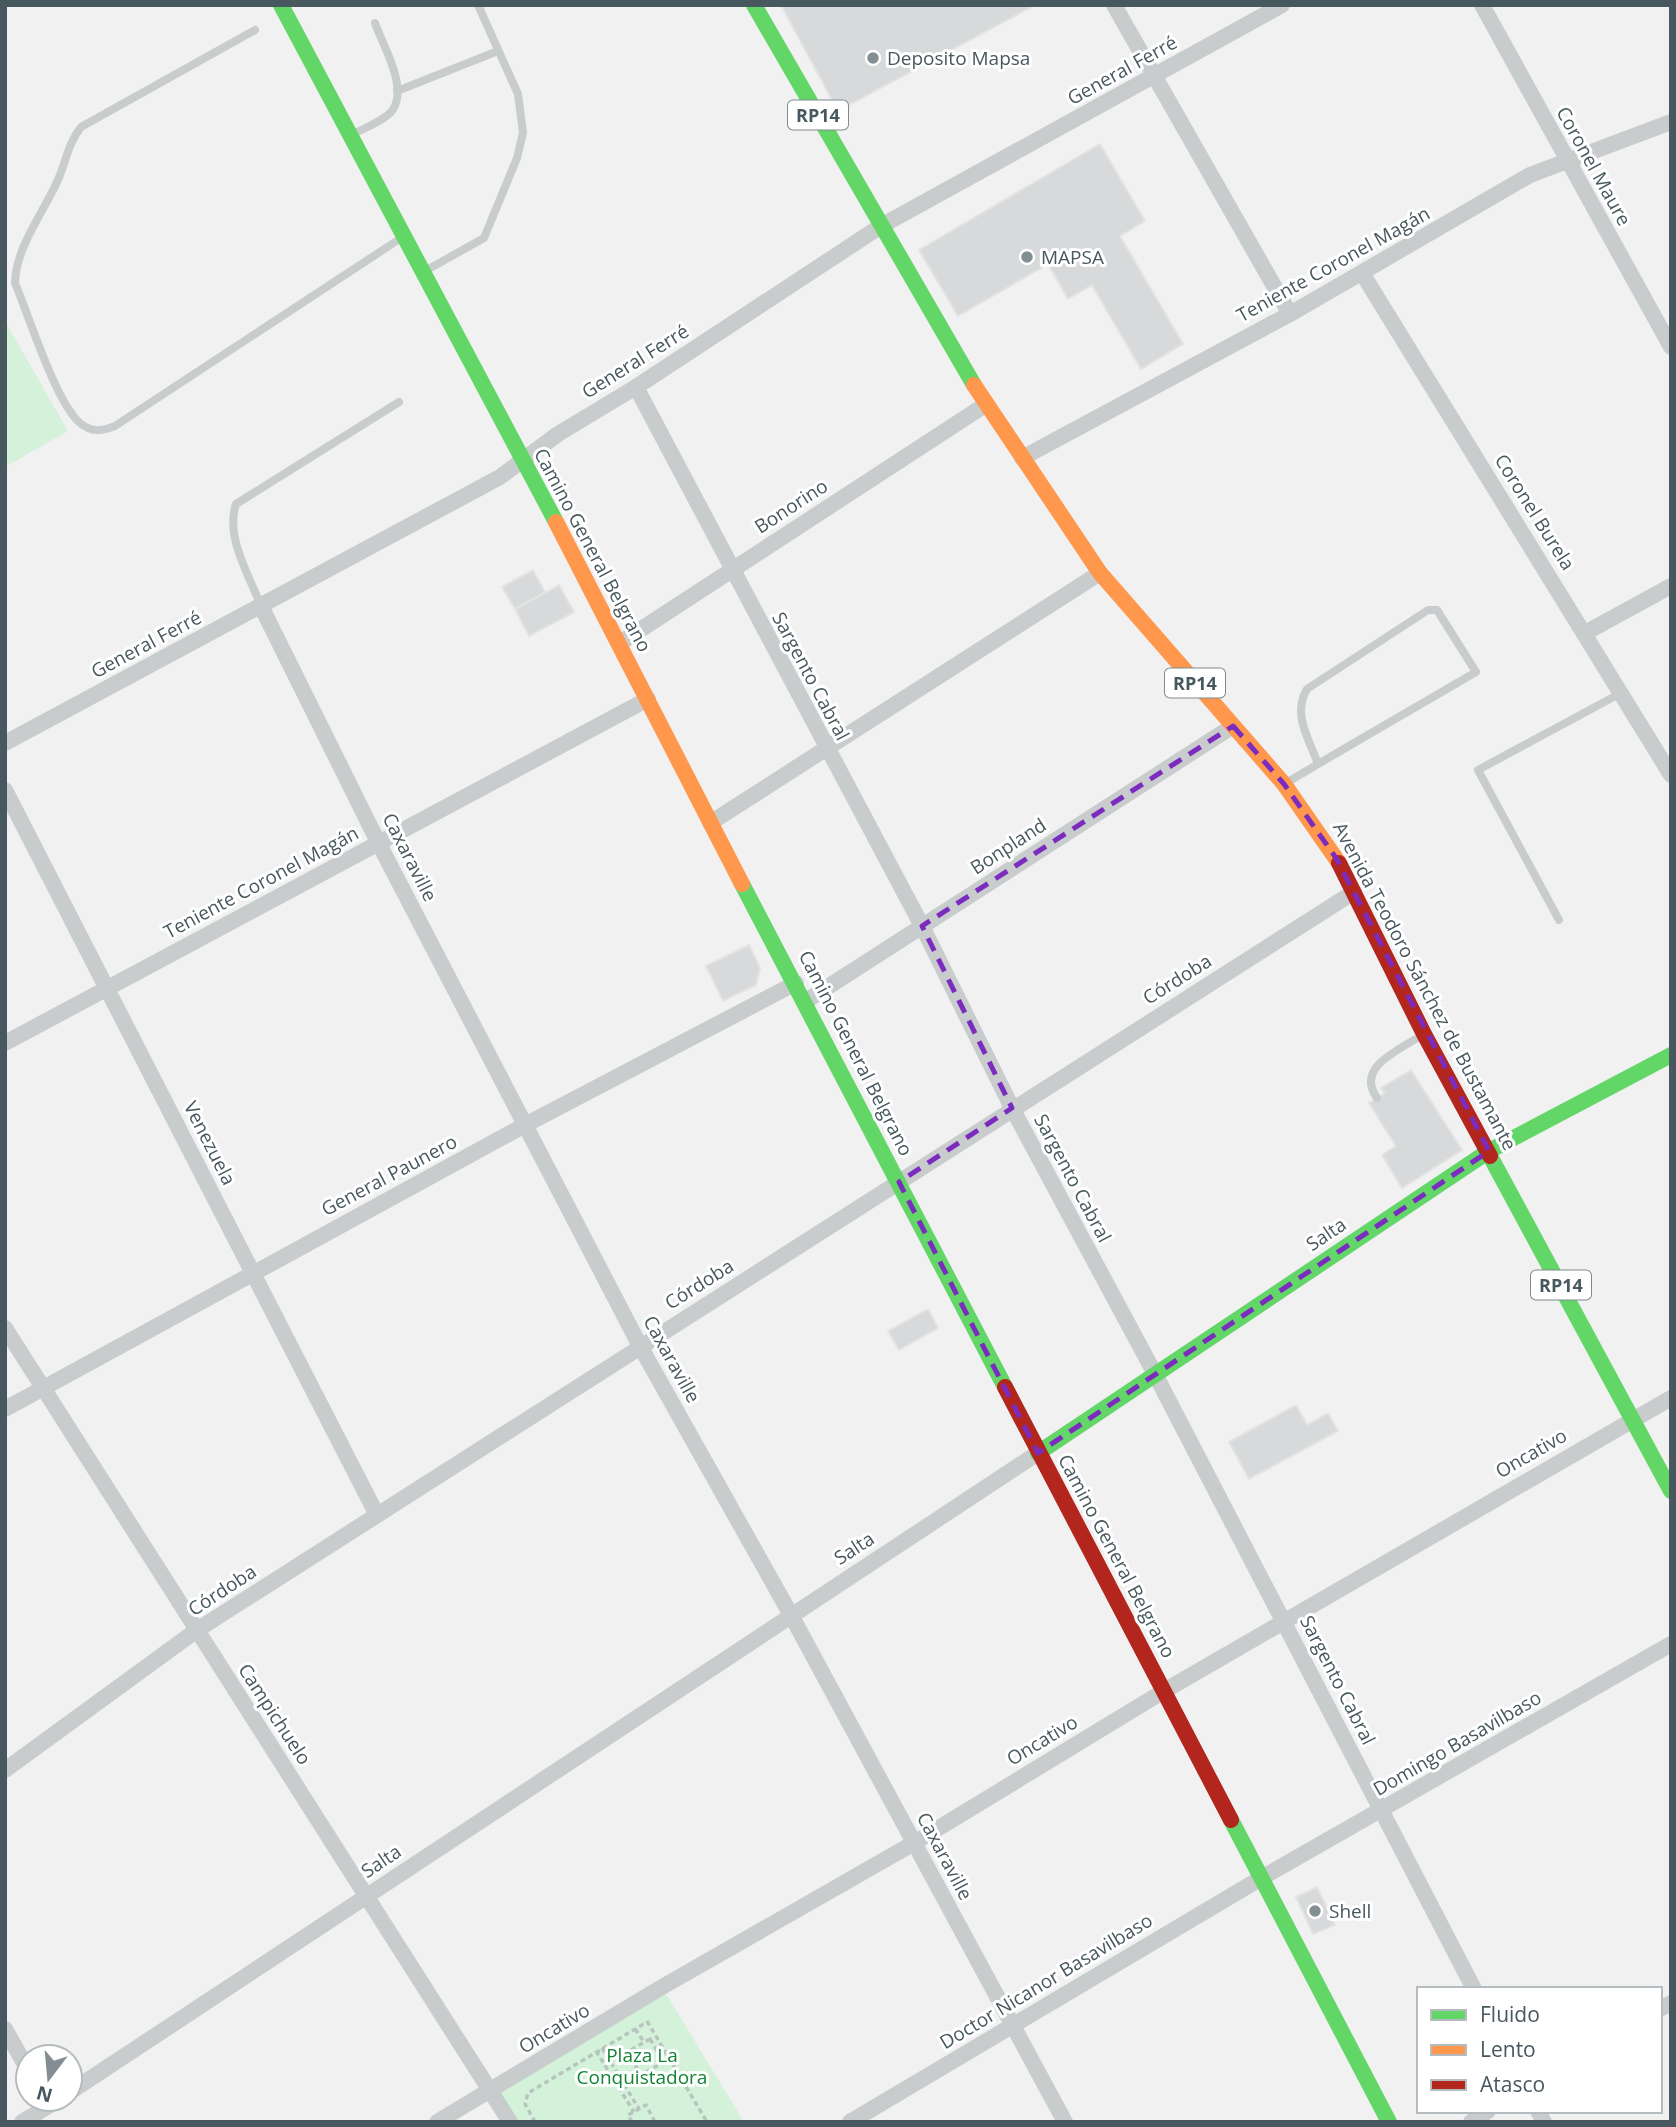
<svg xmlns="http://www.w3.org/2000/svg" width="1676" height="2127" font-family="'Open Sans',sans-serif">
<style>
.green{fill:#d4f1da}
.building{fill:#d8d9da;stroke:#e2e3e3;stroke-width:2}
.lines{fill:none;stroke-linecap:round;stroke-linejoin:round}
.path{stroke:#b7c5be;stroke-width:3.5;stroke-dasharray:5 3.5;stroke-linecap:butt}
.lane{stroke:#c8cccd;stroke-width:8}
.street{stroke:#c8cccd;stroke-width:16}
.fast{stroke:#63d668;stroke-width:16}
.slow{stroke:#ff974d;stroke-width:16}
.jam{stroke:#b3261e;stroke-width:16}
.marked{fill:none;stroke:#7b2cbf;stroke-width:5;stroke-dasharray:14 9;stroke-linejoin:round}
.poi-dot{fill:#828e91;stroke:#fff;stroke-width:2.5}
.labels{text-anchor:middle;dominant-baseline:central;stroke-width:6;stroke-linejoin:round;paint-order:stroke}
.shield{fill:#fff;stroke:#7e8a8e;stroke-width:2}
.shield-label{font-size:18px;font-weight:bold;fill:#47585e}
.poi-label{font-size:19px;fill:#47585e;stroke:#fff;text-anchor:start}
.street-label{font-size:19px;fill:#47585e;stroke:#fff}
.park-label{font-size:19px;fill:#138435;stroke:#fff}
</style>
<rect width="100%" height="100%" fill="#f1f1f1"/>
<!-- green -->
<g class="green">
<path d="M5 321 68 431 5 467Z"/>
<path d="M662 1987 744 2122H510L491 2091Z"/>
</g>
<!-- building -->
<g class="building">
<path d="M781 5H1035L838 111Z"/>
<path d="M1100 144 1145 221 1120 236 1183 344 1141 369 1092 285 1068 299 1048 264 958 316 919 250Z"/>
<path d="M533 570 545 592 515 609 502 587Z"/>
<path d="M559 585 574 612 529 636 515 609Z"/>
<path d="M749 945 760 968 756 985 723 1001 706 966Z"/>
<path d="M1411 1070 1462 1150 1402 1188 1382 1155 1396 1146 1369 1103 1385 1093 1381 1088Z"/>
<path d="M928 1309 938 1328 899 1350 888 1331Z"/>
<path d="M1296 1405 1307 1425 1328 1413 1338 1431 1249 1479 1229 1442Z"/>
<path d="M1317 1887 1335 1925 1313 1934 1296 1897Z"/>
</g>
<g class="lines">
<!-- path -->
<g class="path">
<path d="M647 2021 707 2122"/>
<path d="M635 2029 644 2042"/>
<path d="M650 2039 664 2062 641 2075 627 2052Z"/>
<path d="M602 2048 639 2109"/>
<path d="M596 2051 634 2112"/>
<path d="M621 2078 638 2069"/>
<path d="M535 2122 525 2104 528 2093 647 2022"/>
<path d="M632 2122 628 2115 646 2105 655 2122"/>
</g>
<!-- lane -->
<g class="lane">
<path d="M255 30 81 127C67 145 66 163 57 182 42 215 16 247 15 283 29 316 56 403 80 423 92 433 102 431 115 426L401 238"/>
<path d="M397 91 498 51"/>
<path d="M353 134C364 128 382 122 391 112 410 90 383 46 375 23"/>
<path d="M425 271 484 238 517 158 523 133 518 94 478 5"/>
<path d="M261 606C249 575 225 537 236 504L399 402"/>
<path d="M1286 783 1318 764 1476 672 1437 610H1428L1307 689C1292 714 1309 739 1318 764"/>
<path d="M1559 920 1478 770 1621 693"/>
<path d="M1377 1098C1355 1067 1398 1051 1422 1035"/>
</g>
<!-- street -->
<g class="street">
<path d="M1114 5 1290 314"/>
<path d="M1482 5 1671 347"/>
<path d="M1362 273 1671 775"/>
<path d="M636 387 922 926 1012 1108 1155 1374 1474 1989"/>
<path d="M1022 458 1290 314 1530 175 1671 122"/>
<path d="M261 606 378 842 640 1346 791 1615 1065 2122"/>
<path d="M1585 633 1671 586"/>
<path d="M620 643 985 405"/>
<path d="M5 743 500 477 558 434 636 387 881 226 1282 5"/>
<path d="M5 790 377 1515"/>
<path d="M710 823 1100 573"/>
<path d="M806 1001 1233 726"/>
<path d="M5 1043 648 699"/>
<path d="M5 1328 510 2122"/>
<path d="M5 1409 525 1125 796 983"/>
<path d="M5 1770 197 1630 1354 892"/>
<path d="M1660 2009 1671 2003"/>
<path d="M5 2029 28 2070"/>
<path d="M70 2092 1038 1453"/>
<path d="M1538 2111 1544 2122"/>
<path d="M22 2122 60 2099"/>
<path d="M437 2122 662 1987 914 1843 1164 1691 1671 1398"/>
<path d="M850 2122 1263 1877 1671 1644"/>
<path d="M1471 2122 1488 2111"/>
</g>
<!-- fast -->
<g class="fast">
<path d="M281 5 556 522"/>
<path d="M754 5 974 385"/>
<path d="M742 884 1005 1387"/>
<path d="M1490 1156 1671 1491"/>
<path d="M1038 1453 1489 1151 1671 1055"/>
<path d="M1231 1820 1389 2122"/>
</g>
<!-- slow -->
<g class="slow">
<path d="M974 385 1100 573 1284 784 1339 863"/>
<path d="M556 522 742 884"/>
</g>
<!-- jam -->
<g class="jam">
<path d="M1339 863 1424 1034 1490 1156"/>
<path d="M1005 1387 1231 1820"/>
</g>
</g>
<!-- marked area -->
<path class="marked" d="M1233 726 1284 784 1336 858 1489 1151 1038 1453 899 1182 1012 1108 922 926Z"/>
<!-- markers -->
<g class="poi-dot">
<circle cx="873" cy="58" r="7"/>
<circle cx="1027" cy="257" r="7"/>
<circle cx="1315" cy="1911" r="7"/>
</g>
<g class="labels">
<!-- shield labels -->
<g class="shield">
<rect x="788" y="100.5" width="60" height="29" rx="5"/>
<rect x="1165" y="668.5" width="60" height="29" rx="5"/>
<rect x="1531" y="1270.5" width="60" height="29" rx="5"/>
</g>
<g class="shield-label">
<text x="818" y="115">RP14</text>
<text x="1195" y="683">RP14</text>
<text x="1561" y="1285">RP14</text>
</g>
<!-- poi labels -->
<g class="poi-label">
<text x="887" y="58">Deposito Mapsa</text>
<text x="1041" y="257">MAPSA</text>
<text x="1329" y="1911">Shell</text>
</g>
<!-- street labels -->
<g class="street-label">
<text transform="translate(1122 70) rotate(-29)">General Ferré</text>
<text transform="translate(1594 166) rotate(61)">Coronel Maure</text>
<text transform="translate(1333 264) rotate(-29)">Teniente Coronel Magán</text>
<text transform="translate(635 361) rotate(-32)">General Ferré</text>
<text transform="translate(791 506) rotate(-33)">Bonorino</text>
<text transform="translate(1535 512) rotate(58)">Coronel Burela</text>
<text transform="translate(593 550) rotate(62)">Camino General Belgrano</text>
<text transform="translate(146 644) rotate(-28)">General Ferré</text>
<text transform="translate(811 676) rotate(62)">Sargento Cabral</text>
<text transform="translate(1008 846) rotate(-33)">Bonpland</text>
<text transform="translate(410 857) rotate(63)">Caxaraville</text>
<text transform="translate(261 882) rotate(-28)">Teniente Coronel Magán</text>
<text transform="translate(1177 979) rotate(-32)">Córdoba</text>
<text transform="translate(1425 986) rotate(62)">Avenida Teodoro Sánchez de Bustamante</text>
<text transform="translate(856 1053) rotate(63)">Camino General Belgrano</text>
<text transform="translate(210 1143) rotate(63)">Venezuela</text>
<text transform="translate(389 1175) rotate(-28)">General Paunero</text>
<text transform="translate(1073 1178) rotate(62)">Sargento Cabral</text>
<text transform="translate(1326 1234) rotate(-34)">Salta</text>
<text transform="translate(699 1284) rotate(-32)">Córdoba</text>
<text transform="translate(672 1359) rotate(61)">Caxaraville</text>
<text transform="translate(1531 1453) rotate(-30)">Oncativo</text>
<text transform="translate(854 1548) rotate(-33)">Salta</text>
<text transform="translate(1117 1556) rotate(62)">Camino General Belgrano</text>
<text transform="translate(222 1590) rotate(-33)">Córdoba</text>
<text transform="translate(1338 1680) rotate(63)">Sargento Cabral</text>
<text transform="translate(275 1714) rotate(57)">Campichuelo</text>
<text transform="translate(1042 1740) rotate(-31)">Oncativo</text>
<text transform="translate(1457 1743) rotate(-30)">Domingo Basavilbaso</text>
<text transform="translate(945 1856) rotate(62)">Caxaraville</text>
<text transform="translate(381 1861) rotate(-34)">Salta</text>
<text transform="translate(1046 1981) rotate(-31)">Doctor Nicanor Basavilbaso</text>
<text transform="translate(554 2028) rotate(-31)">Oncativo</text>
</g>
<!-- park labels -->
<g class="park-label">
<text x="642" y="2055">Plaza La<tspan x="642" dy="22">Conquistadora</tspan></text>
</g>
</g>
<!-- border -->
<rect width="1676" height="2127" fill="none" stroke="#47585e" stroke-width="14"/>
<!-- legend -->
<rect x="1417" y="1987" width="245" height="126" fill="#ffffff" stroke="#b5bcbf" stroke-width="2"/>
<rect x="1431" y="2010" width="35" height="10" fill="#63d668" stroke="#b5bcbf" stroke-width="2"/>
<text x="1480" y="2022" font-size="21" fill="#47585e">Fluido</text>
<rect x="1431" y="2045" width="35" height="10" fill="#ff974d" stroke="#b5bcbf" stroke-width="2"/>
<text x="1480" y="2057" font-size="21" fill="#47585e">Lento</text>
<rect x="1431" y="2080" width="35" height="10" fill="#b3261e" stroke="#b5bcbf" stroke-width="2"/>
<text x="1480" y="2092" font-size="21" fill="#47585e">Atasco</text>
<!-- north arrow -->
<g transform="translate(49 2078) rotate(196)"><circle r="33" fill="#ffffff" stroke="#b5bcbf" stroke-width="2"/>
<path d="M0-5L12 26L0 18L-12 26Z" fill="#828e91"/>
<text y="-10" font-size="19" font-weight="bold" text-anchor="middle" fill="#47585e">N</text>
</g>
</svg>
